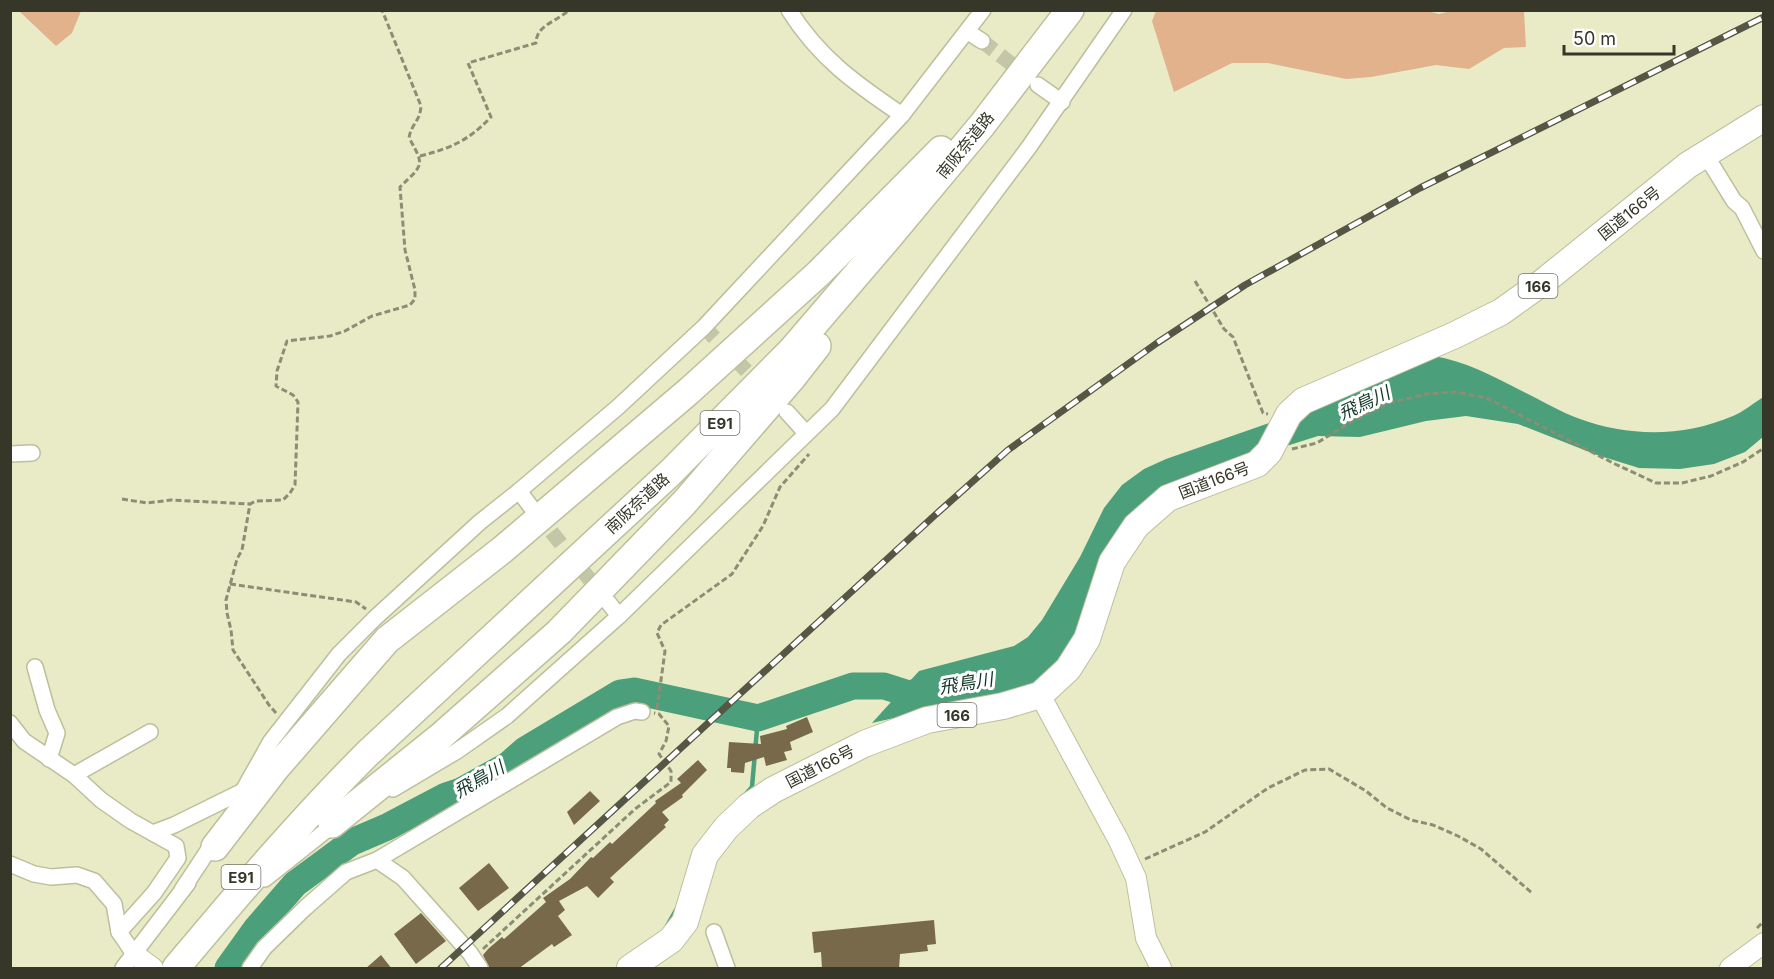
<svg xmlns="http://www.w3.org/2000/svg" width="1774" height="979" font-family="Inter,'Noto Sans JP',sans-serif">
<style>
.green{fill:#e2b28d}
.water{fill:#4b9f7a}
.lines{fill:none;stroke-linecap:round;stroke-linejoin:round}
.stream{stroke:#4b9f7a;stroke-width:4.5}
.river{stroke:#4b9f7a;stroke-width:27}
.building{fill:#78694b}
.minor-tunnel{stroke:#c4c7a7;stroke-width:15;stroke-dasharray:15 8;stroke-linecap:butt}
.minor-casing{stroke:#bdbf9c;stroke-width:18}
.tertiary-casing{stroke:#bdbf9c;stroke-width:22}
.trunk-casing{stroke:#bdbf9c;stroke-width:28}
.motorway-casing{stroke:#bdbf9c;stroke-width:30}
.path{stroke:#8b8d74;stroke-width:3;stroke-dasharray:6 3;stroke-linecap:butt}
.minor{stroke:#fff;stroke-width:15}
.tertiary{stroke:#fff;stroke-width:20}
.trunk{stroke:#fff;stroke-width:26}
.motorway{stroke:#fff;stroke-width:27}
.rail-casing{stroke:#555644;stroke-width:7}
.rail{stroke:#fff;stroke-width:4.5;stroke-dasharray:14;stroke-linecap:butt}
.labels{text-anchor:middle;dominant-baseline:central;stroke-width:6;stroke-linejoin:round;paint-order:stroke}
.shield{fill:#fff;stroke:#727369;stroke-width:1.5}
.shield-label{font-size:15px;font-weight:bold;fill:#363729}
.street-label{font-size:16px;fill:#363729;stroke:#fff}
.water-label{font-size:18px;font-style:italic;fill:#113627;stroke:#fff}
</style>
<rect width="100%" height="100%" fill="#e8ebc6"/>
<!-- green -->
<g class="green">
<path d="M19 11H81L72 33 56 46Z"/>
<path d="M1156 11 1252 10 1253 12 1266 10H1423L1439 14 1455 10 1524 11 1526 47 1504 48 1469 69 1436 65 1371 77 1346 79 1268 63H1232L1174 92 1152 21Z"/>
</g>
<!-- water -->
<path class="water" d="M1433 356C1465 361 1493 376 1522 391 1541 400 1560 412 1580 419 1629 437 1684 437 1733 416 1743 412 1754 403 1763 397V437L1745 452 1714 464 1680 469 1639 468 1597 455 1518 424 1466 416 1426 421 1360 437 1318 436 1242 460 1162 494 1072 648 1037 685 872 723 919 671 1014 646 1028 637 1042 620 1080 557 1104 508 1122 485 1144 469 1166 459 1275 421Z"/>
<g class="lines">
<!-- stream -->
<g class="stream">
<path d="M745 795 752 787 758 718"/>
<path d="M667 926 676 910"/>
</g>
<!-- river -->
<path class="river" d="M228 968 256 929 295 884 352 842 387 827 446 796 461 791 508 765 525 750 620 693 634 691 758 718 853 686H884L909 694 936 687"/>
</g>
<!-- building -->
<g class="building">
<path d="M807 717 813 732 790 742 792 750 784 752 787 760 766 766 764 757 745 763 744 773 731 772V768H727L729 742 761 744 760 736 787 729 786 726Z"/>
<path d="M698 760 707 770 682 795 683 797 662 812 669 820 664 825 666 827 610 878 614 882 598 898 587 886 559 901 565 910 558 916 572 935 554 947 552 944 518 969H490L483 955 488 949 502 937 504 939 546 902 543 898 570 879 591 857 593 858 610 842 612 844 656 803 655 801 681 783 677 779Z"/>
<path d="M590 791 600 801 574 825 567 812Z"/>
<path d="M489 863 509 888 478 911 459 888Z"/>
<path d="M421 913 446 941 416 964 394 934Z"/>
<path d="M934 920 936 944 927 945 928 951 900 954 899 969H822L821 952 814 953 812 932Z"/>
<path d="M381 955 392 969H365Z"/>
</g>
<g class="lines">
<!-- minor-tunnel -->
<g class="minor-tunnel">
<path d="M982 41 1027 76"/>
<path d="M704 327 763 388"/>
<path d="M537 514 603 596"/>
</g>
<!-- minor casing -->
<g class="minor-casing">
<g id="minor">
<path d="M789 10C819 58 856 84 902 115"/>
<path d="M968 32 982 41"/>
<path d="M1038 85 1062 102"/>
<path d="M1705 154 1734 201 1742 208 1764 251"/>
<path d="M787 412 806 433"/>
<path d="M10 454 32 453"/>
<path d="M519 491 531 507"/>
<path d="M608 602 619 616"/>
<path d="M35 667 47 710 57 733 49 759"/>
<path d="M10 723 24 741 74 775 101 800 131 821 176 846 178 858 154 893 119 932 134 954"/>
<path d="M74 775 150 732"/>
<path d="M393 789 457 751 507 716 619 616 832 409 1029 147 1124 10"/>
<path d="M239 798 271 741 339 654 375 618 480 522 519 491 618 407 704 327 902 115 983 10"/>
<path d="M153 833 174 825 243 791"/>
<path d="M377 860 403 878 470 953 480 968"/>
<path d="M10 864 34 874 51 877 77 875 94 881 114 904 119 932"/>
<path d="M265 879 338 821"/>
<path d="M182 890 215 840"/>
<path d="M714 932 727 968"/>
<path d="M123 968 188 883"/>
<path d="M250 968 264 948 305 908 346 872 377 860 617 717 635 711 642 712"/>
</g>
</g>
<!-- tertiary casing -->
<g class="tertiary-casing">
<g id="tertiary">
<path d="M1040 695 1119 841 1136 878 1146 938 1161 968"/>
<path d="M134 954 153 968"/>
<path d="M1730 968 1764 943"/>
</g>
</g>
<!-- trunk casing -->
<g class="trunk-casing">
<path id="trunk" d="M630 968 671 940 685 922 705 855 726 828 749 806 773 790 864 744 927 720 1003 706 1040 695 1068 669 1087 639 1112 562 1136 526 1168 498 1257 464 1269 452 1289 414 1303 401 1455 335 1501 312 1543 282 1688 165 1764 118"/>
</g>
<!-- motorway casing -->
<g class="motorway-casing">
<g id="motorway">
<path d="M332 824 440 737 559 632 684 503 792 378 817 346"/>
<path d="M215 847 275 769 387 640 502 550 689 391 819 273 941 150"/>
<path d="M176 968C238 894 300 821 368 753L670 473 792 350 888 238 982 125 1070 10"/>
</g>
</g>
<!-- path -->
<g class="path">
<path d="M420 156C451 148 468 141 491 117L468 63 536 43C536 25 558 21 569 10"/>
<path d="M1195 281 1224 329 1233 337 1263 413 1268 414"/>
<path d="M1292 449 1317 443 1341 428 1386 404 1426 394 1456 392 1487 398 1615 464 1656 483H1682L1711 476 1743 462 1764 448"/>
<path d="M122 499 147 503 171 500 250 504"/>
<path d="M230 584 356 602 366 609"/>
<path d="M657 709 665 651 657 633 661 625 732 574 763 526 780 487 809 454"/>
<path d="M276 713 269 705 233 650 231 630 227 613 226 600 237 559 242 550 250 504 256 501 283 500 290 493 295 485 298 402 293 395 276 386 277 371 287 341 330 336 345 331 372 316 410 305 415 299V290L405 250 400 187C422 165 426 167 409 138 411 124 420 122 421 106L382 10"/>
<path d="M1145 859 1205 832 1268 788 1305 770 1329 769 1366 791 1387 808 1411 820 1433 825 1458 836 1481 849 1532 893"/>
<path d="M1757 928 1764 921"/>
<path d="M483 949 635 809 671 782V771L659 754 666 741 669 726 659 714 654 713"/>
</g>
<!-- minor -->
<use href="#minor" class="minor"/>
<!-- tertiary -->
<use href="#tertiary" class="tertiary"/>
<!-- trunk -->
<use href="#trunk" class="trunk"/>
<!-- motorway -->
<use href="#motorway" class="motorway"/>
<!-- rail casing -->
<g class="rail-casing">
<path id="rail" d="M441 968 934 516 1008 450 1157 343 1245 285 1420 188 1764 17"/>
</g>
<!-- rail -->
<use href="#rail" class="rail"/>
</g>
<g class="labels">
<!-- shield labels -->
<g class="shield">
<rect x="1518.5" y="274" width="39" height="24" rx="4.5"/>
<rect x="700.5" y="411" width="39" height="24" rx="4.5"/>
<rect x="937.5" y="703" width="39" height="24" rx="4.5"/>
<rect x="221.5" y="865" width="39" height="24" rx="4.5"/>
</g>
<g class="shield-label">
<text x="1538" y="286">166</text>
<text x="720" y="423">E91</text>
<text x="957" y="715">166</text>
<text x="241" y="877">E91</text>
</g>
<!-- street labels -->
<g class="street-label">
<text transform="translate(965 145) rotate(-51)">南阪奈道路</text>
<text transform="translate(1629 213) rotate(-39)">国道166号</text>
<text transform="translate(1214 480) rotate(-21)">国道166号</text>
<text transform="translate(637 503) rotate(-43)">南阪奈道路</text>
<text transform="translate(820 766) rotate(-27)">国道166号</text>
</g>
<!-- water labels -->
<g class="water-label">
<text transform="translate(1364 403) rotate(-25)">飛鳥川</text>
<text transform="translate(966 683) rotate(-9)">飛鳥川</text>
<text transform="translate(479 779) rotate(-30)">飛鳥川</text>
</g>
</g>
<!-- border -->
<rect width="1774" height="979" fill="none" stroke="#363729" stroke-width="24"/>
<!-- scale -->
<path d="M1564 45v9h110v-9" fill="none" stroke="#363729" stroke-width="3"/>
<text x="1573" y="45" font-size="18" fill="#363729" stroke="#ffffff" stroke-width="4.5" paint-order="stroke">50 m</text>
</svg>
